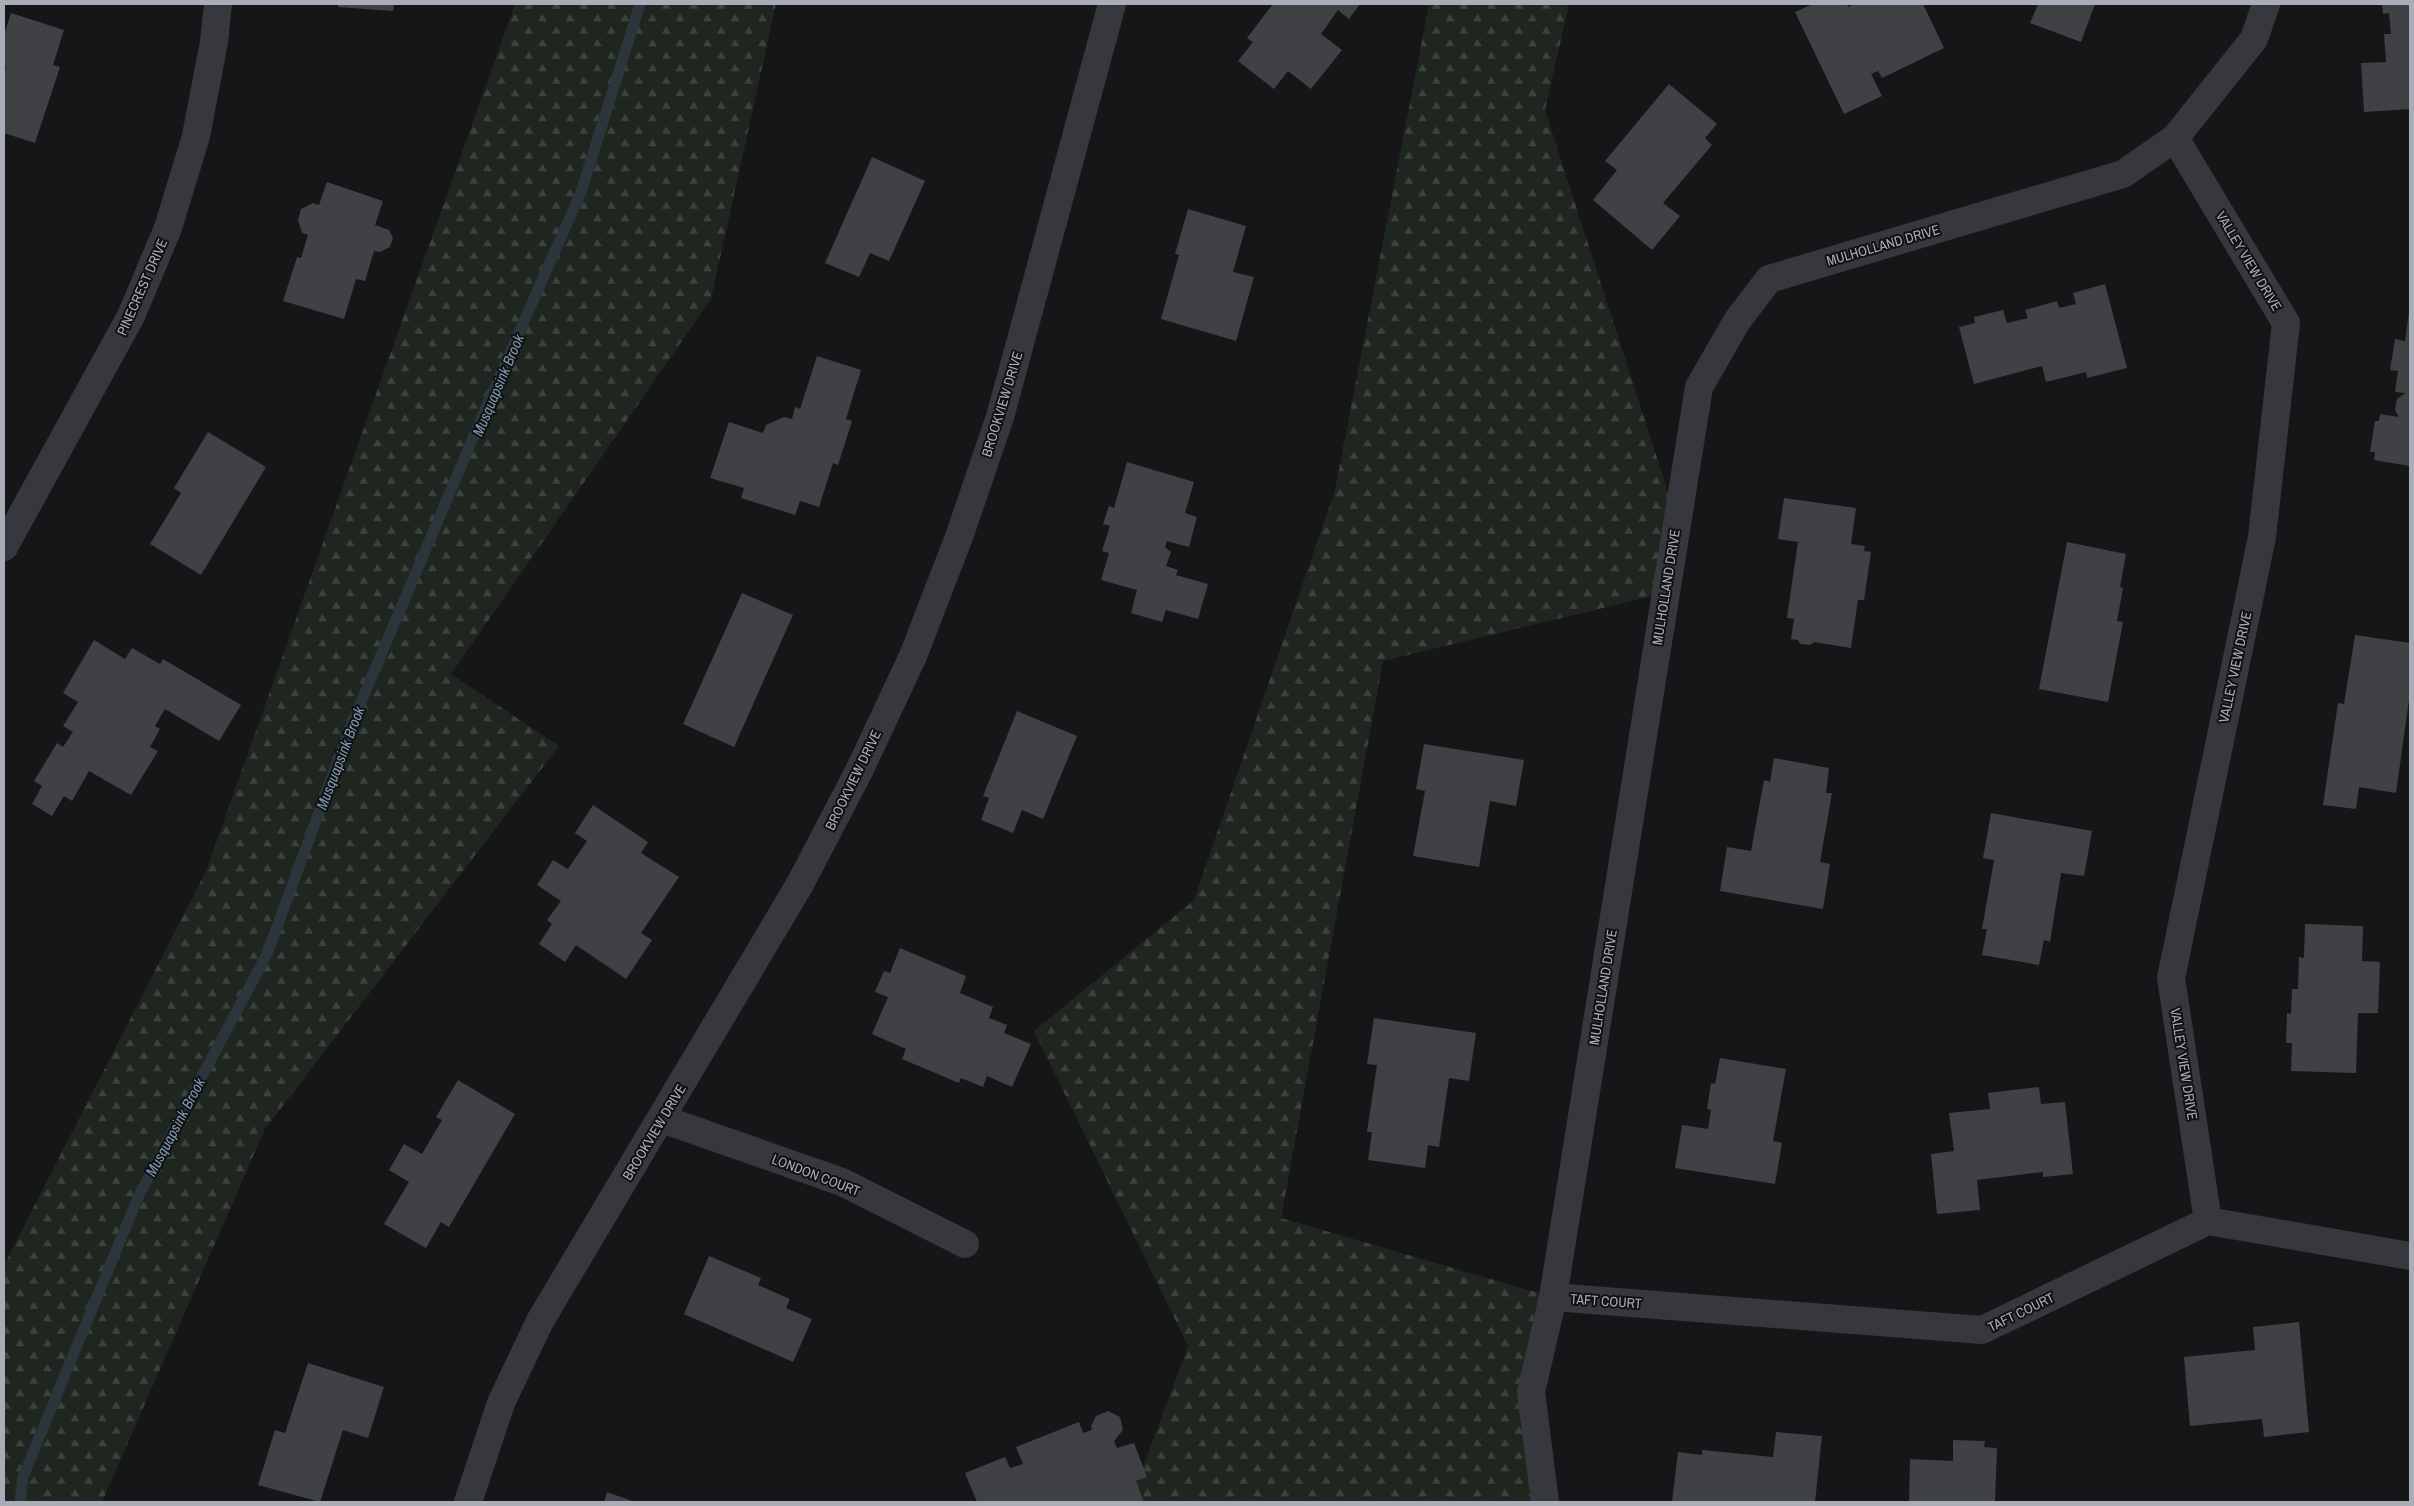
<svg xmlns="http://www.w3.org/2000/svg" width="2414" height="1506" font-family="'Archivo Narrow',sans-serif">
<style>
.forest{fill:url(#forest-firs)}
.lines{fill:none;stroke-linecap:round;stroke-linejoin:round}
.stream{stroke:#2c353c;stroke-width:11}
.building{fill:#404145}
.minor{stroke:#37383d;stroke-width:28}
.labels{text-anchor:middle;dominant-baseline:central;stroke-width:4;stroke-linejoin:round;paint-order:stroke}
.street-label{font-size:14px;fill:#a8adb8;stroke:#111113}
.water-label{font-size:15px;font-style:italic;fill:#7f9bb3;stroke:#111113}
</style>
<defs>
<pattern id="forest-firs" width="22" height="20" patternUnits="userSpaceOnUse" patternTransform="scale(1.25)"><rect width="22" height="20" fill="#1e261f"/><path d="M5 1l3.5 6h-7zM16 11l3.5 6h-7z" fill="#3c433d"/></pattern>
</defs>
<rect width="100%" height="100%" fill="#161618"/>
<!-- forest -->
<g class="forest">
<path d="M515 4H776L711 299 451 674 559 746 265 1129 102 1502H4V1265L206 871Z"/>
<path d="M1429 4H1569L1545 110 1677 520 1665 593 1383 661 1281 1218 1553 1297 1531 1392 1545 1502H1130L1188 1346 1034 1031 1194 900 1335 490Z"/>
</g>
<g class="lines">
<!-- stream -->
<path class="stream" d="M20 1502 23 1477 139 1195 267 954 350 728 484 412 581 192 640 4"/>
</g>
<!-- building -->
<g class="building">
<path d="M338 4H394L393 11 338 7Z"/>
<path d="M1273 4H1360L1349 19 1338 10 1321 34 1342 50 1311 89 1288 71 1274 89 1238 61 1253 42 1247 38Z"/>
<path d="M1813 4H1847L1848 7 1854 4H1923L1944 48 1882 78 1878 71 1871 74 1882 96 1844 114 1795 12Z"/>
<path d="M2038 4H2095L2081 42 2030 23Z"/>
<path d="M2382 4H2410V109L2364 112 2361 63 2386 62 2384 34H2391L2389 13 2383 14Z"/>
<path d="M11 13 64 30 53 65 60 67 35 143 4 133V73L6 66 4 65V35Z"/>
<path d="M1669 84 1717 124 1705 138 1712 145 1663 203 1680 216 1652 250 1593 200 1617 170 1605 161Z"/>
<path d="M872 157 925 181 889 261 870 253 859 277 825 263Z"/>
<path d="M327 182 383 201 375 225 389 230 393 238 390 247 380 252 374 251 365 281 356 279 344 319 283 301 297 257 301 258 308 235 302 233 298 220 301 209 313 203 319 205Z"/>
<path d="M1188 209 1246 226 1233 272 1254 277 1236 341 1161 319 1179 255 1175 254Z"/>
<path d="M2105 284 2127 368 2087 378 2086 372 2046 382 2042 366 1974 384 1959 327 1975 323 1974 317 2003 310 2007 323 2028 318 2025 310 2057 301 2059 308 2076 304 2073 293Z"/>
<path d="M2409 313H2410V466L2374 460 2375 452H2370L2375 421H2379L2380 414 2399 417 2395 410 2397 399 2405 393 2395 392 2398 371 2390 370 2395 339 2405 341Z"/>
<path d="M817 356 861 370 846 419 852 421 838 465 833 463 819 507 800 501 795 515 741 498 744 488 710 478 729 422 763 433 766 425 784 417 792 419 795 407 800 409Z"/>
<path d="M208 432 266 467 201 575 150 544 181 493 174 488Z"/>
<path d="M1127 462 1194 482 1185 513 1197 517 1189 547 1167 541 1165 547 1171 552 1166 566 1178 570 1176 575 1208 584 1198 619 1166 610 1162 622 1131 613 1137 590 1101 580 1109 553 1102 551 1110 526 1103 524 1109 506 1114 508Z"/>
<path d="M1784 498 1856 508 1851 544 1865 546 1864 551 1871 552 1864 600H1858L1851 648 1814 642 1810 645 1800 644 1798 640 1791 639 1794 619 1787 618 1798 542 1778 539Z"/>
<path d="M2067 542 2126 554 2120 587 2123 588 2117 621 2123 622 2108 702 2039 689Z"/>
<path d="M742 593 793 615 734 747 683 724Z"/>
<path d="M2355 635 2410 643V693L2396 793 2359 787 2356 809 2323 805 2338 703 2344 704Z"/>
<path d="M94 640 125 659 132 648 160 664 163 659 241 705 219 741 165 709 155 726 160 729 150 747 158 751 131 795 89 771 72 801 64 796 52 816 32 804 42 786 34 781 57 743 63 747 73 732 63 726 78 702 63 693Z"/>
<path d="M1017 711 1077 736 1043 819 1022 810 1013 833 981 820 989 798 983 796Z"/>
<path d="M1424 744 1524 760 1516 806 1490 801 1479 867 1413 856 1425 791 1416 789Z"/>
<path d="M1774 758 1829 768 1826 793H1832L1820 862 1830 864 1823 909 1720 891 1727 847 1751 851 1764 780 1770 782Z"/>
<path d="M593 805 648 842 641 853 679 877 641 933 652 940 626 979 576 945 565 962 539 944 552 924 547 920 561 901 537 885 553 860 568 869 587 841 575 833Z"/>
<path d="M1991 813 2092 831 2084 876 2061 873 2050 942 2044 940 2039 965 1982 955 1987 929H1982L1994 860 1983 858Z"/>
<path d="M2305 924 2363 926 2362 961 2380 962 2378 1013H2358L2356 1073 2291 1071 2292 1043H2286L2287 1013 2291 1014 2292 989H2298L2299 957 2304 958Z"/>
<path d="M900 948 966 976 960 993 993 1007 989 1018 1007 1025 1004 1033 1031 1044 1012 1087 987 1076 983 1087 961 1078 959 1083 902 1059 906 1049 872 1034 888 997 875 992 884 971 890 973Z"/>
<path d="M1374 1018 1476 1033 1469 1081 1449 1078 1439 1147 1428 1145 1425 1168 1368 1160 1372 1132H1367L1377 1065 1367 1064Z"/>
<path d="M1720 1058 1786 1069 1773 1141 1782 1143 1775 1184 1675 1168 1682 1125 1708 1129 1711 1110 1707 1109 1711 1083 1715 1084Z"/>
<path d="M458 1080 515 1114 449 1227 441 1222 426 1248 384 1224 409 1182 389 1170 404 1144 422 1154 442 1120 436 1117Z"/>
<path d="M2039 1087 2041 1104 2065 1102 2073 1174 2043 1177V1172L1977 1180 1980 1210 1937 1214 1931 1154 1954 1151 1949 1113 1990 1109 1988 1093Z"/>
<path d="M709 1256 761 1278 758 1285 790 1299 786 1308 812 1319 793 1362 684 1314Z"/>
<path d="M2299 1322 2309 1432 2264 1437 2262 1419 2190 1426 2184 1357 2255 1350 2253 1327Z"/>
<path d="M308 1363 384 1387 368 1438 343 1430 320 1502 258 1485 275 1430 285 1433Z"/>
<path d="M1108 1411 1120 1417 1123 1430 1114 1441 1117 1448 1134 1443 1147 1477 1136 1481 1144 1502H977L965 1473 1005 1457 1010 1468 1023 1464 1016 1447 1079 1422 1083 1433 1092 1430 1091 1426 1096 1416Z"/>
<path d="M1776 1432 1822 1436 1815 1502H1672L1678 1452 1702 1455V1450L1773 1457Z"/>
<path d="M1953 1440 1985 1441 1984 1447 1997 1448 1995 1502H1909L1910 1459 1953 1461Z"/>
<path d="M607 1492 635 1502H604Z"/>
</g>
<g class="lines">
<!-- minor -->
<g class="minor">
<path d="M2175 138 2286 323 2262 537 2171 978 2208 1221"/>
<path d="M4 547 131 316 168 228 196 136 214 42 218 4"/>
<path d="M662 1119 842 1182 965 1244"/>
<path d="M1553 1297 1982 1330 2208 1221 2410 1256"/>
<path d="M468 1502 501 1403 540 1321 800 884 859 771 913 656 959 537 1000 417 1112 4"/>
<path d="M1545 1502 1531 1392 1553 1297 1699 387 1737 321 1769 279 2123 174 2175 138 2254 39 2266 4"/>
</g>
</g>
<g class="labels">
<!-- street labels -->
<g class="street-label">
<text transform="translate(1883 245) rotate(-16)">MULHOLLAND DRIVE</text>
<text transform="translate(2249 261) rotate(59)">VALLEY VIEW DRIVE</text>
<text transform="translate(142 287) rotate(-66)">PINECREST DRIVE</text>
<text transform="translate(1002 404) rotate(-73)">BROOKVIEW DRIVE</text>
<text transform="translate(1666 587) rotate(-81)">MULHOLLAND DRIVE</text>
<text transform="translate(2235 667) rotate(-78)">VALLEY VIEW DRIVE</text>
<text transform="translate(853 780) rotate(-64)">BROOKVIEW DRIVE</text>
<text transform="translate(1603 987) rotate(-81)">MULHOLLAND DRIVE</text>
<text transform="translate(2184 1064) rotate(81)">VALLEY VIEW DRIVE</text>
<text transform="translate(654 1132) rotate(-59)">BROOKVIEW DRIVE</text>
<text transform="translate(816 1175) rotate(21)">LONDON COURT</text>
<text transform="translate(1606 1301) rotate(4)">TAFT COURT</text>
<text transform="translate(2021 1312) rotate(-26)">TAFT COURT</text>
</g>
<!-- water labels -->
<g class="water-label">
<text transform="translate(498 385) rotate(-67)">Musquapsink Brook</text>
<text transform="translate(340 758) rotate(-69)">Musquapsink Brook</text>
<text transform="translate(175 1127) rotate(-62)">Musquapsink Brook</text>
</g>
</g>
<!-- border -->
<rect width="2414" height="1506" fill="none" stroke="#a8adb8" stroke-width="10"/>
</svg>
